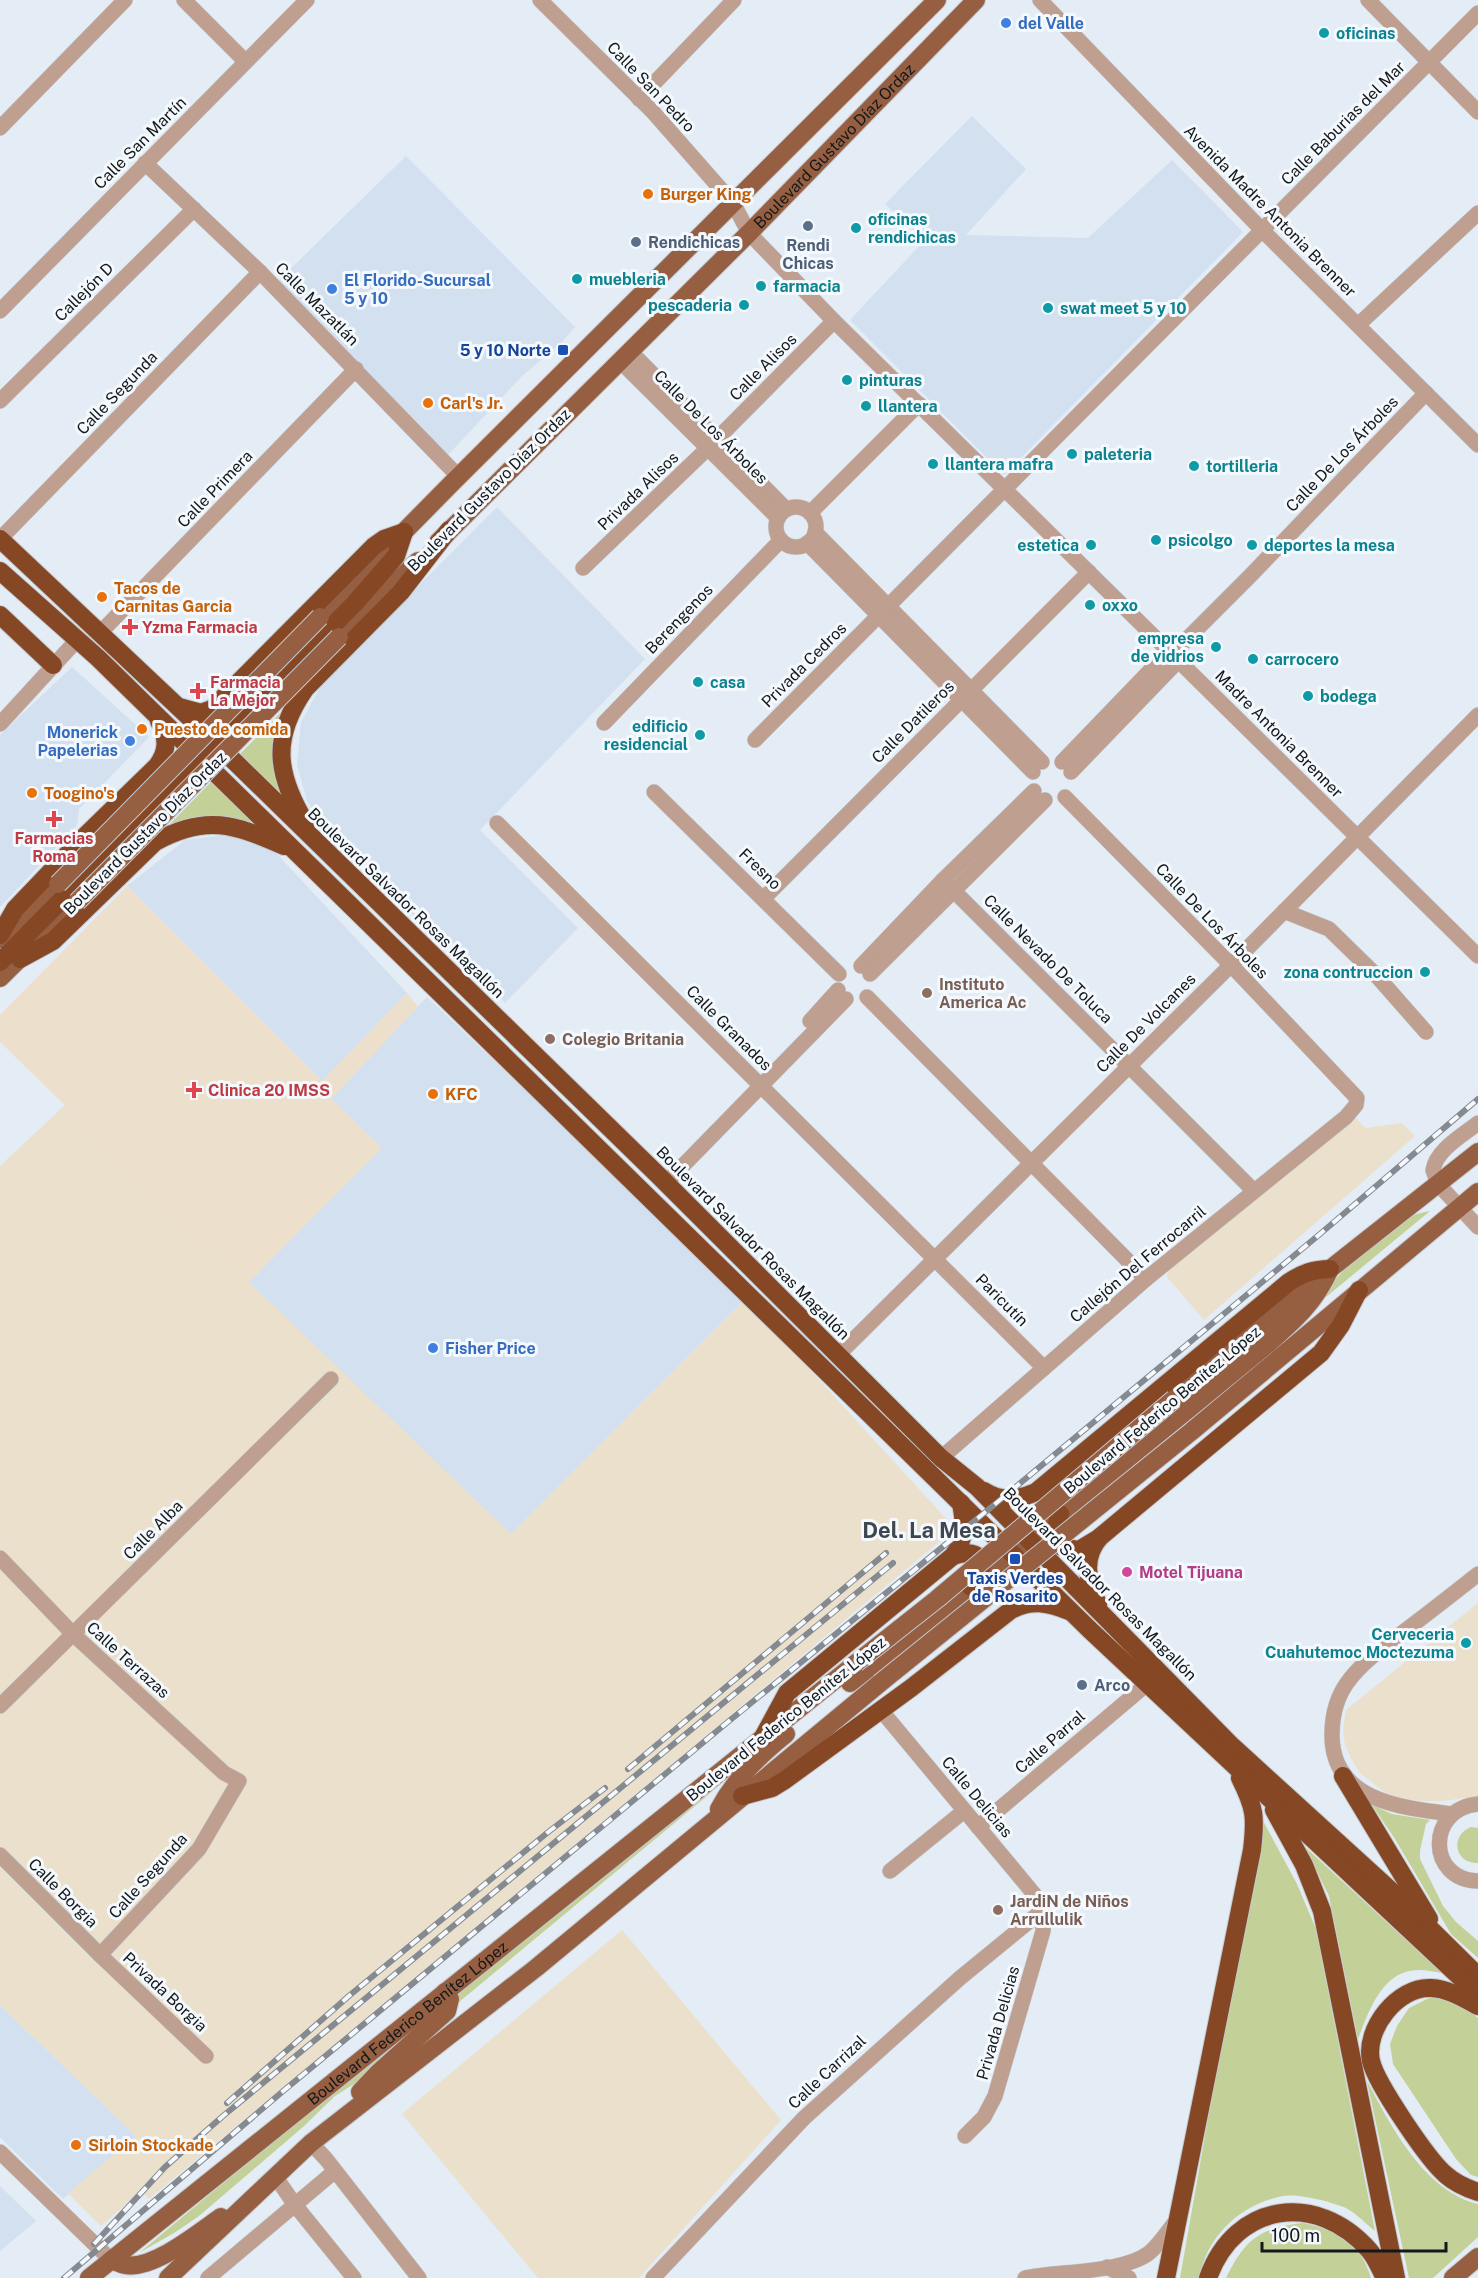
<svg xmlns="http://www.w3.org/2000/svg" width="1478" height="2278" font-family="'Public Sans',sans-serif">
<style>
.built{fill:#d3e0ef}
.industrial{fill:#ebe0cb}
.medical{fill:#ecdfcb}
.green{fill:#c3d198}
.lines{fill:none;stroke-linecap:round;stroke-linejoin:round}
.minor-casing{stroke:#c3cad2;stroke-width:16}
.major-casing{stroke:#c3cad2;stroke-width:20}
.highway-casing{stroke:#c3cad2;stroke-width:20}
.minor{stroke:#bf9f8f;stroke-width:15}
.major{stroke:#965f42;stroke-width:18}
.highway{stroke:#854724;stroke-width:18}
.rail-casing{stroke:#858a91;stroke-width:6}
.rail{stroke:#f4f9fe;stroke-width:4;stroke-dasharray:11;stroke-linecap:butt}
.major-bridge-casing{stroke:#c3cad2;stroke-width:20;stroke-linecap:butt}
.major-bridge{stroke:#965f42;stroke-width:18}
.shop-dot{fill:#3f7fe0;stroke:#f4f9fe;stroke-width:2}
.culture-dot{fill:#0f9aa8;stroke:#f4f9fe;stroke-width:2}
.food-dot{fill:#e8710a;stroke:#f4f9fe;stroke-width:2}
.service-dot{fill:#5c6f8a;stroke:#f4f9fe;stroke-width:2}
.transit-dot{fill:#1a4fb4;stroke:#f4f9fe;stroke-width:2}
.health-dot{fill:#e0444e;stroke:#f4f9fe;stroke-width:2}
.education-dot{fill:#8d6e63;stroke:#f4f9fe;stroke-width:2}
.hotel-dot{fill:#d1479c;stroke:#f4f9fe;stroke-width:2}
.labels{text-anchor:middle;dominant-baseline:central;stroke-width:6;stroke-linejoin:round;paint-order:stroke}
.shop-label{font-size:16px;font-weight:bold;fill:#366cbe;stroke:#f4f9fe;text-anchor:start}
.culture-label{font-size:16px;font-weight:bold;fill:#0d838f;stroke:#f4f9fe;text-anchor:start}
.street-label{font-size:16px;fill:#15181b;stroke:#f4f9fe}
.food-label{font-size:16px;font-weight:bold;fill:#c56008;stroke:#f4f9fe;text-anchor:start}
.service-label{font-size:16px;font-weight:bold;fill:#4e5e75;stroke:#f4f9fe;text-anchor:start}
.transit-label{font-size:16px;font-weight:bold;fill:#164399;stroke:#f4f9fe;text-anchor:end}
.health-label{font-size:16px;font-weight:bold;fill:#be3a42;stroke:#f4f9fe;text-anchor:start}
.education-label{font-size:16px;font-weight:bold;fill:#785e54;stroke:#f4f9fe;text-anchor:start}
.hotel-label{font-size:16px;font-weight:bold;fill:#b23c85;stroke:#f4f9fe;text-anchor:start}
.district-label{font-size:22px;font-weight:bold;fill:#40464e;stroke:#f4f9fe}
</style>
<rect width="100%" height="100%" fill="#e4ecf5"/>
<!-- built -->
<g class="built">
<path d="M972 116 1026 169 966 235 1088 238 1172 160 1243 232 1004 475 850 320 925 240 885 204Z"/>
<path d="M406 156 575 327 559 345 523 375 448 455 276 283Z"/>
<path d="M497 507 645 659 480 830 578 928 505 1003 327 833 307 801 297 765 301 722 323 682Z"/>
<path d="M72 667 149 737 79 809 77 825 0 907V735Z"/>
<path d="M230 834 248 837 274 851 407 993 322 1081 127 886 185 840Z"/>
<path d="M427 997 745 1299 511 1534 248 1283 382 1148 331 1099Z"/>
<path d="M0 2005 136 2136 63 2199 0 2137Z"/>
<path d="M0 2186 36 2221 0 2251Z"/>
</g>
<!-- industrial -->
<g class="industrial">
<path d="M65 1105 511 1534 745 1299 951 1524 950 1531 946 1536 149 2199 141 2191 101 2226 68 2193 136 2136 0 2005V1166Z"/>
<path d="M1352 1115 1366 1128 1402 1123 1415 1136 1204 1320 1167 1277 1169 1266Z"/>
<path d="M1478 1603V1796L1443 1801H1426L1399 1799 1387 1794 1360 1773 1352 1760 1345 1745 1343 1731 1346 1710Z"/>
<path d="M622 1930 781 2120 639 2278H538L402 2114Z"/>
</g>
<!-- medical -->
<path class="medical" d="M127 886 322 1081 407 993 418 1007 331 1099 382 1148 248 1283 0 1042V1015Z"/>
<!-- green -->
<g class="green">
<path d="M288 705 291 808 239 755Z"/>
<path d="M211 782 263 829 181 822 169 825Z"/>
<path d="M1430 1211 1297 1321C1335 1285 1377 1219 1430 1211Z"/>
<path d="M734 1772 701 1801 453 2007 459 1990Z"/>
<path d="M1372 1805 1392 1814 1430 1820 1426 1824 1420 1850V1859L1443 1906 1456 1922 1478 1941V1958L1451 1934 1395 1839Z"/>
<path d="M1261 1817 1297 1884 1316 1929 1375 2231C1366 2224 1356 2213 1346 2208 1332 2202 1298 2193 1283 2196 1240 2204 1207 2236 1199 2278H1180Z"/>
<path d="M1471 1827 1478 1828V1863C1455 1864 1449 1836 1471 1827Z"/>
<path d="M1305 1847 1442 1973C1435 1972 1427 1970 1419 1970 1382 1970 1369 2011 1358 2039L1329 1896Z"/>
<path d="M1429 1998C1452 1997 1460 2003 1478 2018V2177L1471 2175 1456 2159 1393 2064 1390 2044 1397 2026 1409 2008Z"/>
<path d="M442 2002 357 2082 335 2096 303 2127 199 2216 174 2233 139 2253Z"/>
<path d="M1367 2081C1391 2126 1424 2191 1478 2204V2237L1433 2278H1409Z"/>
<path d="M1303 2223C1340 2231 1359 2241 1371 2278H1226C1245 2239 1260 2228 1303 2223Z"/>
</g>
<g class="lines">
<!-- minor casing -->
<g class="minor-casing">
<g id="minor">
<path d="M184 0 245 61"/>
<path d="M540 0 653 112 733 203 749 233 834 321 1478 956"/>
<path d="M1040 0 1262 230 1478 445"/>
<path d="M1368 0 1478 112"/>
<path d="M639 99 734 0"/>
<path d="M0 128 125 0"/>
<path d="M145 163 260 272 458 476"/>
<path d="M0 311 307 0"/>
<path d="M1358 325 1478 213"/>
<path d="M630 351 786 509"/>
<path d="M619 360 778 518"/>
<path d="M0 401 194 209"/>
<circle cx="796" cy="527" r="20"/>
<path d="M810 513 919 404"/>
<path d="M815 532 1042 762"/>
<path d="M0 539 260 272"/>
<path d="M807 543 1033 772"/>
<path d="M583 568 708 448 834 321"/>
<path d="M100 633 356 369"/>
<path d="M604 723 781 540"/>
<path d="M0 724 77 640"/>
<path d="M755 740 1478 13"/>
<path d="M1062 762 1169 651 1183 643 1250 576 1426 393"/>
<path d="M1071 772 1179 660 1181 652"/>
<path d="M654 792 839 974"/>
<path d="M497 823 1044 1368"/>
<path d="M943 880 1254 1191"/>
<path d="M764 898 1089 572"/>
<path d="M1284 911 1329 929 1375 974 1426 1032"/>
<path d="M861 966 943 880 1034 791"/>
<path d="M870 974 1045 800"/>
<path d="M867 997 1146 1279"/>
<path d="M810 1021 838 990"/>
<path d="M1478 1123C1463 1135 1436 1150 1433 1170L1438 1184 1478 1227"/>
<path d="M665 1184 846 999"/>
<path d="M838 1355 1231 965 1478 715"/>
<path d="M941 1458 1146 1279 1346 1117 1356 1105 1357 1098 1231 965 1065 797"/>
<path d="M0 1558 73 1634 224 1773 239 1781 199 1849 100 1955"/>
<path d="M0 1706 331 1379"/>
<path d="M880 1709 1034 1894 1043 1910V1931L995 2096 984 2117 965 2136"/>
<path d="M1478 1804C1426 1809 1427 1880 1478 1881"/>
<path d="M1452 1814C1402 1808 1332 1801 1332 1735 1332 1715 1337 1695 1350 1679 1364 1661 1384 1647 1402 1633 1427 1614 1453 1594 1478 1574"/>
<path d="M978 1827 1147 1684"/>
<path d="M0 1855 100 1955 206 2056"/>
<path d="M890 1871 964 1811"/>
<path d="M311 2143 326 2159 419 2278"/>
<path d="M0 2152 111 2260"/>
<path d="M275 2176 295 2205 354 2278"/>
<path d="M1107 2267 1129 2278"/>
<path d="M208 2278 335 2171"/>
<path d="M653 2278 804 2118 960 1978 1043 1910"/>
<path d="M1025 2278C1058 2271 1123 2273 1149 2253 1160 2244 1169 2229 1179 2217"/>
</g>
</g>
<!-- major casing -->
<g class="major-casing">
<g id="major">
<path id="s1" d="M438 542 749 233 976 0"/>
<path d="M320 617 452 483 937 0"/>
<path d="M339 637 418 561"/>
<path d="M1 939 58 884"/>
<path d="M0 978 77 902"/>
<path d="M1174 1399 1330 1269 1478 1152"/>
<path d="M1192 1431 1478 1192"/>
<path d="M850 1683 1013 1553 1269 1343C1296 1319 1315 1302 1330 1269"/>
<path d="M719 1809C734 1780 761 1754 786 1734"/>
<path d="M360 2092 378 2073 447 2011 450 1999 445 1992"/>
<path d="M111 2260C115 2261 120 2264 125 2265 153 2270 198 2233 221 2217"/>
<path id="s2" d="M89 2278 856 1663"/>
<path d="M168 2278 311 2143 536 1968 880 1683"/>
<path d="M1453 2278 1478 2257"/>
</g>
</g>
<!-- highway casing -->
<g class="highway-casing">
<g id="highway">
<path d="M0 539 192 720 659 1176 941 1458 977 1487 1232 1746 1400 1899 1478 1976"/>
<path d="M0 571 98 658 1090 1630 1478 1994"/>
<path d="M0 615 53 665"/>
<path d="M179 707 201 713 212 709 374 546 384 539 404 532"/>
<path d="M211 755 216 745 355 603 396 556 404 532"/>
<path d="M306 824C276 774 271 738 305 689L401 592 449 530"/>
<path d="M0 935 15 909 81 840 157 766C168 751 168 738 159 721"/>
<path d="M20 959 53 941 155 842C206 814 234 824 284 846"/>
<path d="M0 962 201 759 205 747"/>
<path d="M984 1491C1001 1502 1018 1500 1036 1492L1289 1282C1303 1273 1314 1269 1330 1269"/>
<path d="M1060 1514C1055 1527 1053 1536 1062 1547L1079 1550 1099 1538"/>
<path d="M953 1556C984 1546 988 1565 971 1587"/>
<path d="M1098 1604C1087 1580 1082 1558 1100 1537L1321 1353 1341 1325 1359 1290"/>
<path d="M762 1739 787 1693 953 1556C966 1538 965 1524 961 1503"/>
<path d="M1343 1776 1429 1919"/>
<path d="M742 1796 772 1788 785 1780 911 1688 1011 1610C1032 1599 1048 1603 1069 1611"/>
<path d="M1274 1810 1304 1865 1322 1911 1396 2278"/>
<path d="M1478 2006C1463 1998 1449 1989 1431 1988 1398 1986 1364 2029 1371 2061 1376 2083 1428 2160 1446 2175 1456 2184 1466 2188 1478 2192"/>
<path d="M1166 2278 1252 1850C1256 1817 1255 1808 1240 1778"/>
<path d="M1208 2278C1235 2202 1317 2191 1369 2250 1376 2258 1380 2269 1385 2278"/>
</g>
</g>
<!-- minor -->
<use href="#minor" class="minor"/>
<!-- major -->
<use href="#major" class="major"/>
<!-- highway -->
<use href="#highway" class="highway"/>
<!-- rail casing -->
<g class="rail-casing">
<g id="rail">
<path d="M628 1769 886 1553"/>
<path d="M227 2103 350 1995 547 1833 605 1788"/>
<path d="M94 2244 165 2167 223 2116 893 1563"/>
<path d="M64 2278 282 2092 729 1721 994 1505 1320 1234 1478 1099"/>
</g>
</g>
<!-- rail -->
<use href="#rail" class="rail"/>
<!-- major-bridge casing -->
<g class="major-bridge-casing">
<g id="major-bridge">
<path d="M58 884 320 617"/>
<path d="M77 902 339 637"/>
<path d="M856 1663 937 1599 1174 1399"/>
<path d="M880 1683 1192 1431"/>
</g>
</g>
<!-- major-bridge -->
<use href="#major-bridge" class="major-bridge"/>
</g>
<!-- markers -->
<g class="shop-dot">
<circle cx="1006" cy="23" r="6"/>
<circle cx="332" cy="289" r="6"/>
<circle cx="130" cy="741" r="6"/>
<circle cx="433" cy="1348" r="6"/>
</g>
<g class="culture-dot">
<circle cx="1324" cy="33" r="6"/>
<circle cx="856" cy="228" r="6"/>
<circle cx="577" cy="279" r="6"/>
<circle cx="761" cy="286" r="6"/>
<circle cx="744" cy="305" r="6"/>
<circle cx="1048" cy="308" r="6"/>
<circle cx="847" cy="380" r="6"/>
<circle cx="866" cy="406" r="6"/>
<circle cx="1072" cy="454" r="6"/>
<circle cx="933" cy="464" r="6"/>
<circle cx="1194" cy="466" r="6"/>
<circle cx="1156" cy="540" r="6"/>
<circle cx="1091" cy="545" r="6"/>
<circle cx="1252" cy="545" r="6"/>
<circle cx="1090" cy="605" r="6"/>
<circle cx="1216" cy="647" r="6"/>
<circle cx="1253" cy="659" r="6"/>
<circle cx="698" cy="682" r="6"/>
<circle cx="1308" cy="696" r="6"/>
<circle cx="700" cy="735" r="6"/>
<circle cx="1425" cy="972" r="6"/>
<circle cx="1466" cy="1643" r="6"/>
</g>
<g class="food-dot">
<circle cx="648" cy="194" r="6"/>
<circle cx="428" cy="403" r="6"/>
<circle cx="102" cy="597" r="6"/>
<circle cx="142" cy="729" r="6"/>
<circle cx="32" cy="793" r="6"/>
<circle cx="433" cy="1094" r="6"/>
<circle cx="76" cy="2145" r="6"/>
</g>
<g class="service-dot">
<circle cx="808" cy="226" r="6"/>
<circle cx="636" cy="242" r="6"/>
<circle cx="1082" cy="1685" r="6"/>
</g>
<g class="transit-dot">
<rect x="557" y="344" width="12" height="12" rx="3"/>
<rect x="1009" y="1553" width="12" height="12" rx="3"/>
</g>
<g class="health-dot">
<path d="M127 618h6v6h6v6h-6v6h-6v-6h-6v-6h6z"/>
<path d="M195 682h6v6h6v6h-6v6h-6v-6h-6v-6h6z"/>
<path d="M51 810h6v6h6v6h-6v6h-6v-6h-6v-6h6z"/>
<path d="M191 1081h6v6h6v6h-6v6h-6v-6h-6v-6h6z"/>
</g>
<g class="education-dot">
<circle cx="927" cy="993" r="6"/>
<circle cx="550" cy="1039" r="6"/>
<circle cx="998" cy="1910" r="6"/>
</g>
<circle class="hotel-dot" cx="1127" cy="1572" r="6"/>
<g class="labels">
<!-- shop labels -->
<g class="shop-label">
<text x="1018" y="23">del Valle</text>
<text x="344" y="280">El Florido-Sucursal<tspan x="344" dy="18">5 y 10</tspan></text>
<text x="118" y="732" text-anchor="end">Monerick<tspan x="118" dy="18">Papelerias</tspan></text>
<text x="445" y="1348">Fisher Price</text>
</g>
<!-- culture labels -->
<g class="culture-label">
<text x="1336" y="33">oficinas</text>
<text x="868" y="219">oficinas<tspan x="868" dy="18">rendichicas</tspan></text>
<text x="589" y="279">muebleria</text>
<text x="773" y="286">farmacia</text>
<text x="732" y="305" text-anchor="end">pescaderia</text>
<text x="1060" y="308">swat meet 5 y 10</text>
<text x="859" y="380">pinturas</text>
<text x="878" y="406">llantera</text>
<text x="1084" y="454">paleteria</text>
<text x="945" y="464">llantera mafra</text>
<text x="1206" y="466">tortilleria</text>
<text x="1168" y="540">psicolgo</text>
<text x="1079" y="545" text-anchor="end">estetica</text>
<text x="1264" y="545">deportes la mesa</text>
<text x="1102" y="605">oxxo</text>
<text x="1204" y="638" text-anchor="end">empresa<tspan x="1204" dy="18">de vidrios</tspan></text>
<text x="1265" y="659">carrocero</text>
<text x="710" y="682">casa</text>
<text x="1320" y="696">bodega</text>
<text x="688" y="726" text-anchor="end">edificio<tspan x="688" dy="18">residencial</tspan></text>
<text x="1413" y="972" text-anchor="end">zona contruccion</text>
<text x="1454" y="1634" text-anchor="end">Cerveceria<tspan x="1454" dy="18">Cuahutemoc Moctezuma</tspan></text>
</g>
<!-- street labels -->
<g class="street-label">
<text transform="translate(651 87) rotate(46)">Calle San Pedro</text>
<text transform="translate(1343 123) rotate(-45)">Calle Baburias del Mar</text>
<text transform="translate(140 143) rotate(-45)">Calle San Martín</text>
<text stroke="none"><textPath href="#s1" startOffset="560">Boulevard Gustavo Díaz Ordaz</textPath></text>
<text transform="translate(1270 211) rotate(45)">Avenida Madre Antonia Brenner</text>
<text transform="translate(84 292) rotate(-45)">Callejón D</text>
<text transform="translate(317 304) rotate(45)">Calle Mazatlán</text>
<text transform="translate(763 367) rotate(-45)">Calle Alisos</text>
<text transform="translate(117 393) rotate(-46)">Calle Segunda</text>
<text transform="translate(711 427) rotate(45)">Calle De Los Árboles</text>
<text transform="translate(1342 454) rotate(-46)">Calle De Los Árboles</text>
<text transform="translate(215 489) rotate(-46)">Calle Primera</text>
<text transform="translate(489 490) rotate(-45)">Boulevard Gustavo Díaz Ordaz</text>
<text transform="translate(638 491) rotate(-44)">Privada Alisos</text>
<text transform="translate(679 619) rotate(-46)">Berengenos</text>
<text transform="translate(804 665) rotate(-45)">Privada Cedros</text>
<text transform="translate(913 722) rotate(-45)">Calle Datileros</text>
<text transform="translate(1279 734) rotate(45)">Madre Antonia Brenner</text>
<text transform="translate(145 833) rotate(-45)">Boulevard Gustavo Díaz Ordaz</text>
<text transform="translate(760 869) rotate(44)">Fresno</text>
<text transform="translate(406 903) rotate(44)">Boulevard Salvador Rosas Magallón</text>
<text transform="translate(1212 921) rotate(46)">Calle De Los Árboles</text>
<text transform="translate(1048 959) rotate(45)">Calle Nevado De Toluca</text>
<text transform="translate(1146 1023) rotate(-45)">Calle De Volcanes</text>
<text transform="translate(729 1028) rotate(45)">Calle Granados</text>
<text transform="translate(753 1243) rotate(45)">Boulevard Salvador Rosas Magallón</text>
<text transform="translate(1138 1264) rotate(-40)">Callejón Del Ferrocarril</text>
<text transform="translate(1002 1300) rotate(45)">Paricutín</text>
<text transform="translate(1162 1410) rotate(-40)">Boulevard Federico Benítez López</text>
<text transform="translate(153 1530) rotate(-45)">Calle Alba</text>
<text transform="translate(1100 1584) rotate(45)">Boulevard Salvador Rosas Magallón</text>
<text transform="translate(128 1660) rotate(42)">Calle Terrazas</text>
<text transform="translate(786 1719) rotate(-39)">Boulevard Federico Benítez López</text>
<text transform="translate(1050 1742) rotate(-41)">Calle Parral</text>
<text transform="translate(977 1797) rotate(50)">Calle Delicias</text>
<text transform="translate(148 1876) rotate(-48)">Calle Segunda</text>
<text transform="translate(63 1893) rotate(45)">Calle Borgia</text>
<text transform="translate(165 1992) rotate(43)">Privada Borgia</text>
<text stroke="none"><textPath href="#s2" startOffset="408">Boulevard Federico Benítez López</textPath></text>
<text transform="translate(998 2023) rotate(-74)">Privada Delicias</text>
<text transform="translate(827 2072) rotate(-43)">Calle Carrizal</text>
</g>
<!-- food labels -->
<g class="food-label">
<text x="660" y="194">Burger King</text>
<text x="440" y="403">Carl's Jr.</text>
<text x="114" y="588">Tacos de<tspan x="114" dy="18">Carnitas Garcia</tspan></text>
<text x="154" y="729">Puesto de comida</text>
<text x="44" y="793">Toogino's</text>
<text x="445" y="1094">KFC</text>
<text x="88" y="2145">Sirloin Stockade</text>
</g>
<!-- service labels -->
<g class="service-label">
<text x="648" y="242">Rendichicas</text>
<text x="808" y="245" text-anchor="middle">Rendi<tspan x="808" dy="18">Chicas</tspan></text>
<text x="1094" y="1685">Arco</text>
</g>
<!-- transit labels -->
<g class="transit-label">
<text x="551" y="350">5 y 10 Norte</text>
<text x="1015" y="1578" text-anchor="middle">Taxis Verdes<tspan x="1015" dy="18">de Rosarito</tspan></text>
</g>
<!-- health labels -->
<g class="health-label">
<text x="142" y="627">Yzma Farmacia</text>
<text x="210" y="682">Farmacia<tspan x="210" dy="18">La Mejor</tspan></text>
<text x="54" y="838" text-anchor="middle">Farmacias<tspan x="54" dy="18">Roma</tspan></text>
<text x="208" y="1090">Clinica 20 IMSS</text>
</g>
<!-- education labels -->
<g class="education-label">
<text x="939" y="984">Instituto<tspan x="939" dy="18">America Ac</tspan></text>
<text x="562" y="1039">Colegio Britania</text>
<text x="1010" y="1901">JardiN de Niños<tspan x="1010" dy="18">Arrullulik</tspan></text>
</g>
<!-- hotel labels -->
<g class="hotel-label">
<text x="1139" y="1572">Motel Tijuana</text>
</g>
<!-- district labels -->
<g class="district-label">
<text x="929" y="1530">Del. La Mesa</text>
</g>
</g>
<!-- scale -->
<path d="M1262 2242v9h184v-9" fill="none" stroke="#15181b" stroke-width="3"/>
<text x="1271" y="2242" font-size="18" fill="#15181b" stroke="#f4f9fe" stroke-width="4.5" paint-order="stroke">100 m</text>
</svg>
